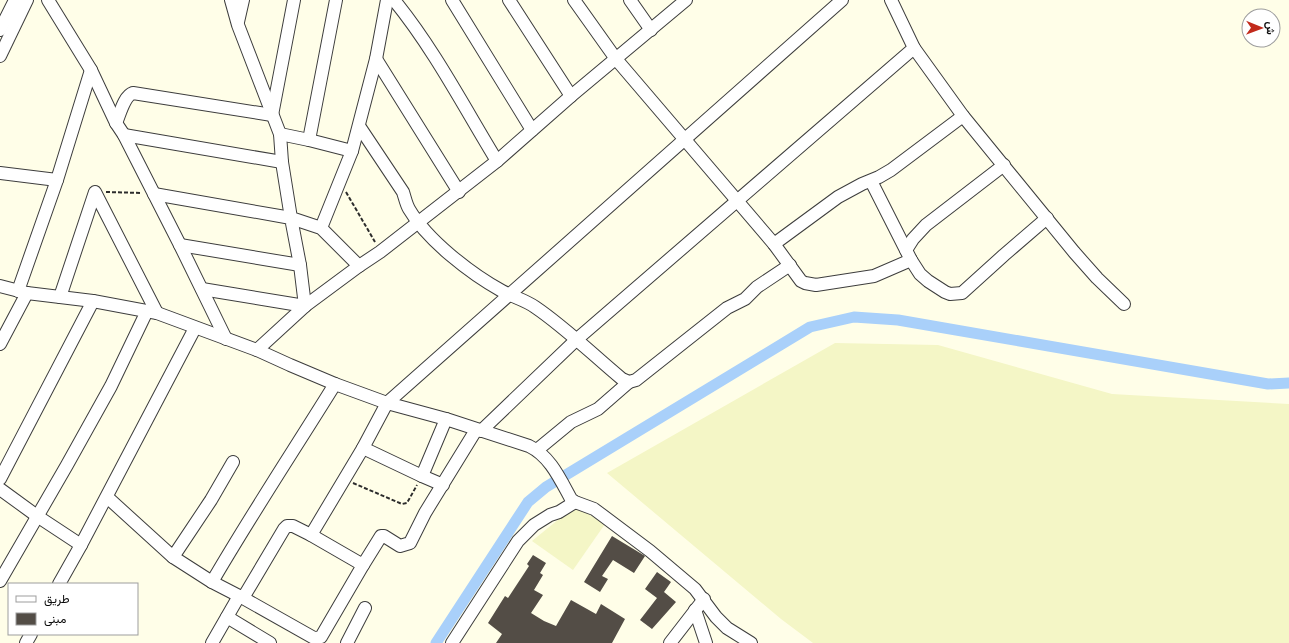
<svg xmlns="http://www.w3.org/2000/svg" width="1289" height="643" font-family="Merriweather,Vazirmatn,serif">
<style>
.farmland{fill:#f4f6c6}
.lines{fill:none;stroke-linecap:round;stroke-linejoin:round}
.canal{stroke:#a9d0fa;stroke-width:11}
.building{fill:#534d46}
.street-casing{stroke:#3d3d3d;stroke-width:14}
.path{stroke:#2c2c2c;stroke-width:2;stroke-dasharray:4 2;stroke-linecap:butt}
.street{stroke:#fff;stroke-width:12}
</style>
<rect width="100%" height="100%" fill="#fffee8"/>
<!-- farmland -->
<g class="farmland">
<path d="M835 343 938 345 1112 394 1289 404V643H813L781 619 607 473Z"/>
<path d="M575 506 605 524 573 570 532 541Z"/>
</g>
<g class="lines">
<!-- canal -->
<path class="canal" d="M436 643 528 502 546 487 810 327 854 317 898 320 1268 384 1289 383"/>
</g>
<!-- building -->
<g class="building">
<path d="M612 536 645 556 634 573 613 560 602 576 608 579 600 592 584 582Z"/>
<path d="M533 555 546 563 540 573 543 575 534 590 543 595 531 613 544 621 556 626 571 600 596 614 601 604 625 619 612 643H496L502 634 488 623 505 596 508 598 529 566 527 564Z"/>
<path d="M657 572 671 582 664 592 676 602 652 629 640 620 657 598 645 589Z"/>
</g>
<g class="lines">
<!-- street casing -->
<g class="street-casing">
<g id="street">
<path d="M48 0 91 70 116 123 124 135 180 245 226 339"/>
<path d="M231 0 238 25 280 134 282 162 291 218 321 228 359 266"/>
<path d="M336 0 309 140 352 151"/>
<path d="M394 0C434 49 464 107 497 161"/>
<path d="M452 0 532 130"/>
<path d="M509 0 571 96"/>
<path d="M574 0 616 59 774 244 801 281 805 283 816 285 874 276 911 260"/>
<path d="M630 0 651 30"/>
<path d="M238 22 243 0"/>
<path d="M0 30 15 0"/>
<path d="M914 48 963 116 1074 252 1097 278 1124 304"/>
<path d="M0 56 27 0"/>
<path d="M376 59 459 192"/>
<path d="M116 123C120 114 124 96 133 93L272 115 294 0"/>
<path d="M359 126 403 192C405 198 406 204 409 209 427 240 471 274 502 291 513 297 525 300 535 307 566 328 593 355 622 379L629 382 636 380 727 308 745 299 757 287 790 265"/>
<path d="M280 134 309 140"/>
<path d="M124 135 282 162"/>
<path d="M0 173 57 180"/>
<path d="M871 181 911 260 920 274 928 281 945 292 950 294 962 293 1004 255 1047 218"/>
<path d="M154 194 291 218 300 265 305 306"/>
<path d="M321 228 352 151 376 59 387 0"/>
<path d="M774 244 838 197 862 184 879 177 891 170 963 116"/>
<path d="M180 245 300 265"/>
<path d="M906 250 913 239 926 225 1004 165"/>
<path d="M0 286 27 293 93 301 157 313 257 350 290 365 335 384 387 403 446 419 529 446C550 456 560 479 571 499L575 502 594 509 650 551 695 589 716 617 727 628 751 643"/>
<path d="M202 289 305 306"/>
<path d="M18 291 57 180 91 70"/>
<path d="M60 297 95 192 157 313"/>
<path d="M0 344 27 293"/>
<path d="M257 350 305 306 359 266 380 252 497 161 571 96 686 0"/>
<path d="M481 431 576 340 914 48 891 0"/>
<path d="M363 448 422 476 443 485"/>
<path d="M537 450 571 422 598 409 629 382"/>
<path d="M422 476 446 419"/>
<path d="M0 479 93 301"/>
<path d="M0 489 37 516 81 545 59 584"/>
<path d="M107 497 173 557 211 500 233 462"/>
<path d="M81 545 195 328"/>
<path d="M173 557 212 582C251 515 294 450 335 384"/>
<path d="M363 565 381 536H384L400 546 410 543 425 513 476 430"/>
<path d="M0 581 67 465 111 386 147 311"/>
<path d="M212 582 243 598 284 529 287 526H293L311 535 363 448 387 403 842 0"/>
<path d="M243 598 314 638H316L321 637 363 565 311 535"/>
<path d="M695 610 706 643"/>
<path d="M227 617 270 643"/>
<path d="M26 643 31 634"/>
<path d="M212 643 239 596"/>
<path d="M347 643 365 608"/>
<path d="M452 643 518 541 534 525 550 515 559 512 575 502"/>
<path d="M670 643 704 599"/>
</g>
</g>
<!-- path -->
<g class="path">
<path d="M106 192 142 193"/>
<path d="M346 192 375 242"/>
<path d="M353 483 402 504 407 503 417 485"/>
</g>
<!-- street -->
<use href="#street" class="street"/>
</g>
<!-- legend -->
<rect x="8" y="583" width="130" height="52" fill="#ffffff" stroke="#9d9d9d"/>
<rect x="16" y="596" width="20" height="6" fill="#ffffff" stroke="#9d9d9d"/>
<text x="44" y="603" font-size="12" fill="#0a0a0a">طريق</text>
<rect x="16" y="613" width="20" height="12" fill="#534d46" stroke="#9d9d9d"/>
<text x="44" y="623" font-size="12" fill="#0a0a0a">مبنى</text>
<!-- north arrow -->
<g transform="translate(1261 28) rotate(91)"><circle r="19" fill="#ffffff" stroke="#9d9d9d"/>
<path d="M0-3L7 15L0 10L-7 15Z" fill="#c22a1b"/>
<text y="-6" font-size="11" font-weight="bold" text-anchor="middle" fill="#0a0a0a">ش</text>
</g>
</svg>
